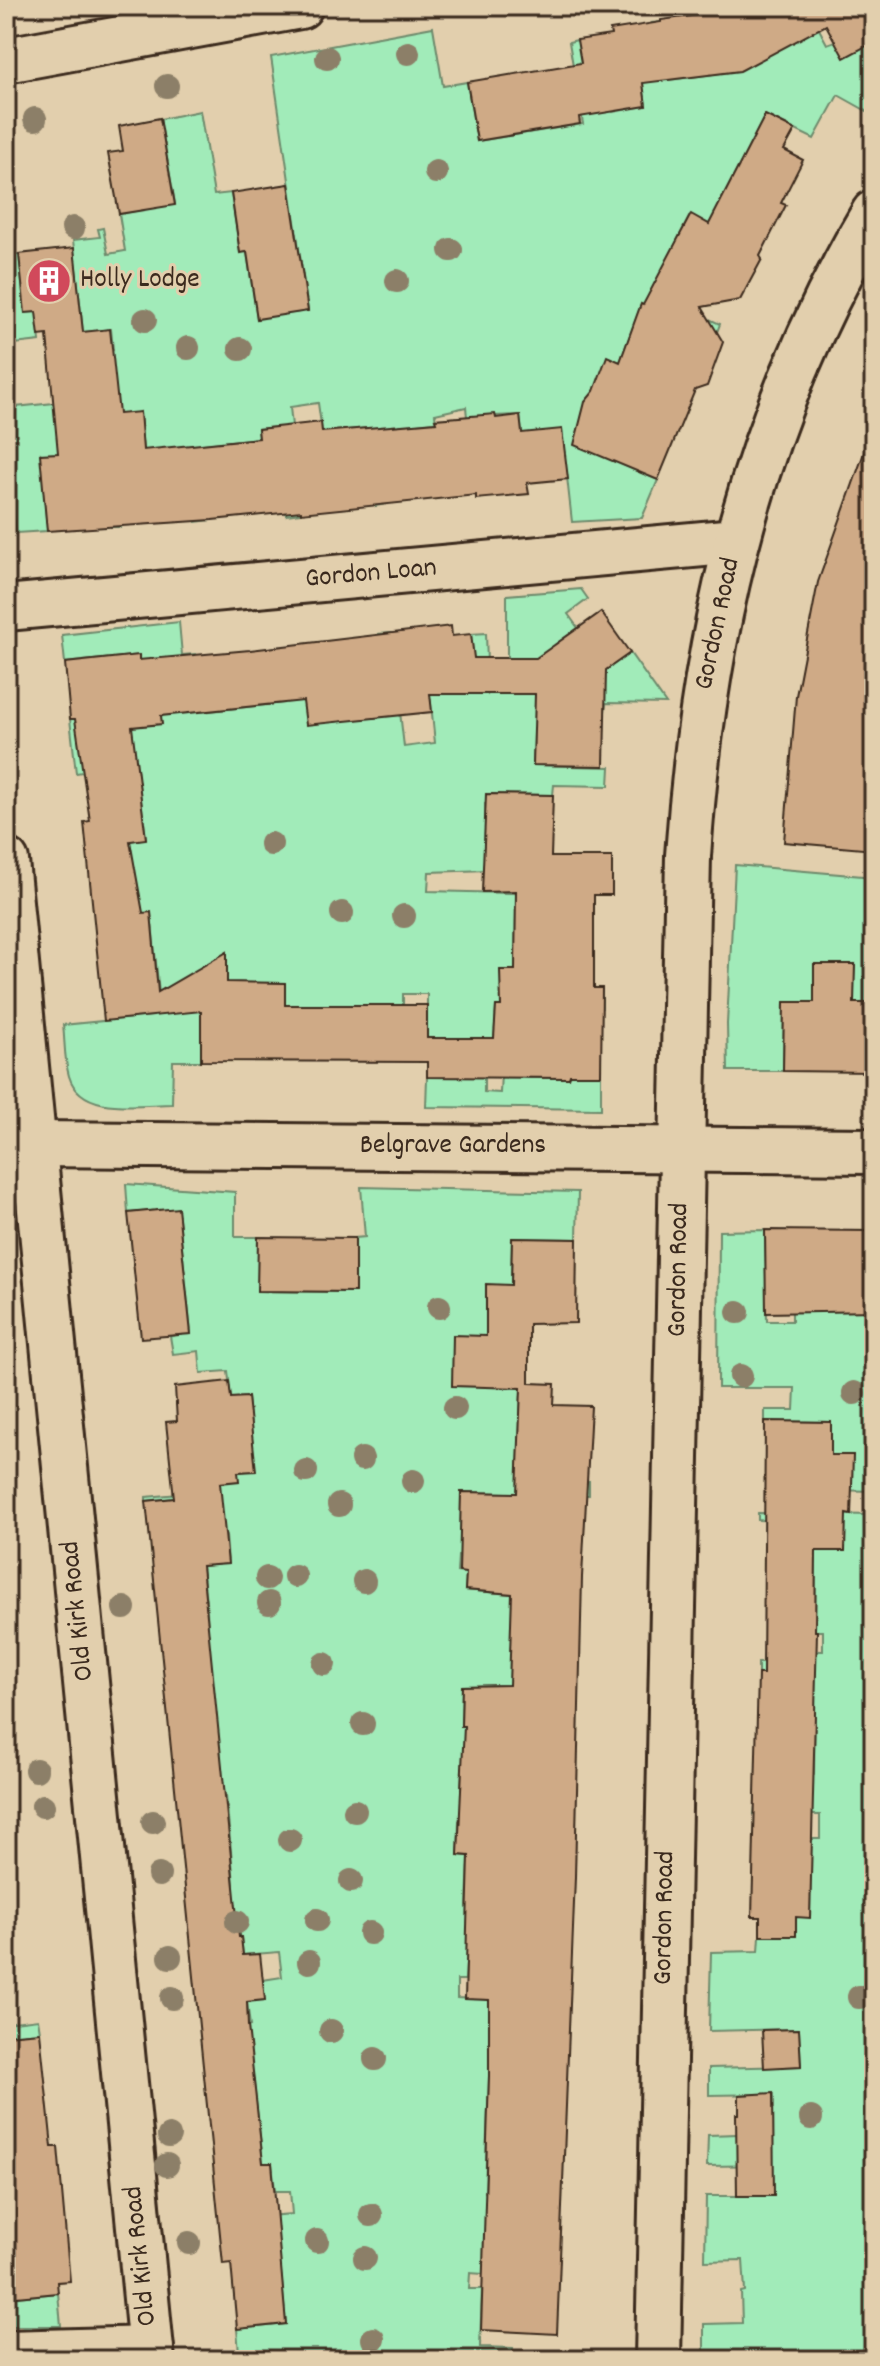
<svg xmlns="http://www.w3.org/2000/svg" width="880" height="2366" font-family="Dekko,sans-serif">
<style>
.green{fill:#a1ebb9;stroke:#6e8a6c;stroke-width:2}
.building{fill:#cfaa86;stroke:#3b2a1e;stroke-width:2}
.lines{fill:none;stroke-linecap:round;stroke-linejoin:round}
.minor-casing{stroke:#3b2a1e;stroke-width:50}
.minor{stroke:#e2cfad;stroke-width:44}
.tree{fill:#8c7f67}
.labels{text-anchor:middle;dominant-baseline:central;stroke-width:6;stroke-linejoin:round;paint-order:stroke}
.poi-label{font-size:28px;fill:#3b2a1e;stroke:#e2cfad;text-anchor:start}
.street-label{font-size:28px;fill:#3b2a1e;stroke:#e2cfad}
</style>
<rect width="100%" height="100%" fill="#e2cfad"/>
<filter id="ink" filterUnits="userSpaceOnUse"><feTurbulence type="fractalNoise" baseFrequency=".0125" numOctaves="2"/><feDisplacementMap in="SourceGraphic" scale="16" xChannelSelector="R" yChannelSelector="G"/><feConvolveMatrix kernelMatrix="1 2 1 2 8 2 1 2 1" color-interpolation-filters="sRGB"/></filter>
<g filter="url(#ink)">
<!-- green -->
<g class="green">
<path d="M787 6 819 29 827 44 835 41 874 42V115L838 95 814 139 765 115 720 203 752 246 690 215 651 292 720 324 717 332 641 305 620 362 608 357 595 392 585 402 588 450 658 480 642 518 572 522 564 450 522 433 520 415 467 417 466 407 435 414 436 422 380 428 387 504 375 506 367 428 322 432 318 403 290 407 301 513 286 515 277 427 258 429 259 438 204 444 212 520 196 522 191 466 144 463 140 413 115 452 121 527H111L41 454 47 531 16 533 6 442V408L103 398 100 351 113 350 111 329 83 332 73 240 100 237 98 229 103 228 108 254 125 251 119 214 175 204 160 119 200 111 214 195 231 193 240 252H247L257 318 308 311 271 57 433 27 443 86 467 82 477 141 583 124 569 42 577 40 613 112 646 106 639 60 658 56 652 23 661 22 668 80 728 72Z"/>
<path d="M19 254 25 313 37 312 40 341 6 345V255Z"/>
<path d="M581 589 588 599 568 614 578 628 556 644 586 684 630 653 666 704 606 703 605 712 550 711 534 733 533 765 610 767 609 786 554 785 553 795 490 794 489 804H485L488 870 429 872 428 891 594 895V910L516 909 515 970 501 987 602 988V1008L496 1006 494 1039 427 1038V994H403V1005H322V1016L227 1004 220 963H208L201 967V1061H173L172 1104C140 1104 81 1116 69 1076 64 1059 65 1041 63 1025L153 1016 159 994 151 913 134 914 130 841 146 838 139 785 123 769 83 774 82 772 76 773 70 719 132 712 142 688 139 655 65 663 62 635 179 622 182 655 195 654 202 712 284 703 280 647 386 708 378 634 391 633 404 747 435 743 430 694 475 676 471 634 486 633 488 694 521 658H507V595Z"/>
<path d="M735 865 874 877V1003H852L855 965 818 1002 784 1003 783 1071H728L727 1024Z"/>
<path d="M501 1073 527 1078H569L570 1075H601V1109L426 1107 427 1077H484V1092L500 1093Z"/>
<path d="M126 1184 235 1192V1237H258V1291L354 1292 355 1238 365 1237 361 1187 578 1192 577 1239 512 1238 511 1285H486L521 1388 518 1479 589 1481V1495L461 1492V1508L477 1557 458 1556 457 1572 466 1573 465 1590 512 1594 511 1685 462 1686 461 1726H474L553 1773 462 1769 461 1788 507 1789 470 1822 459 1821 458 1855 469 1856 467 1907 539 1909 503 1963 466 1962 465 1980H457V1998L501 2000 489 2076 485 2192 519 2194 483 2274 470 2273 469 2289H482L480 2347 513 2348V2357L549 2358V2360H232V2354L239 2353 237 2329 286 2324 277 2230 219 2220 292 2214 290 2191H275L272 2163H263L253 2075 240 2027 250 2026 247 2002 263 1980 282 1977 279 1952 243 1955 241 1937 222 1939 234 1884 226 1796H215L207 1611 202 1566 228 1563 226 1536 195 1496 146 1501V1497L214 1491 213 1483 238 1472 255 1470 248 1397 231 1398 228 1371 201 1373 199 1351 173 1354 170 1336 191 1333 178 1209 128 1213Z"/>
<path d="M765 1230 767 1321H792V1302L874 1311V1491L830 1490 852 1455H831V1422L765 1421V1410H794L795 1388H718L719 1231Z"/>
<path d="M758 1513 874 1515V2360H704V2324L742 2323 741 2292 745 2291 743 2260 705 2261 706 2196H773V2165L707 2166 708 2135 766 2133 739 2114V2109L774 2108V2094L709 2095V2068L801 2066 799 2029 709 2031 711 1952 759 1951 760 1936H796V1917H810L811 1839H820V1815L754 1814 755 1806 814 1775 815 1675 758 1674V1663H763L764 1650 823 1651V1631H815L816 1551H845V1522L758 1520Z"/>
<path d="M38 2019 40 2032 6 2035V2023Z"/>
<path d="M58 2293 61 2326H6V2298Z"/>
</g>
<!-- building -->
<g class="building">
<path d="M765 6H874V42L844 58 826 25 740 71 643 83 646 106 579 117 580 124 477 141 467 82 581 63 577 40 611 35 610 30 661 22V20Z"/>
<path d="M765 115 795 130 784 150 803 160 781 203 786 205 760 256 762 259 740 300 702 307 723 342 707 386 695 390 658 480 574 445 585 402 594 391 607 356 620 362 641 304 643 305 691 214 709 224Z"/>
<path d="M160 118 175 205 119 214 108 153 123 151 119 126Z"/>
<path d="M289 184 308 311 257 319 247 252 240 253 231 193Z"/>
<path d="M74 248 83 332 110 329 119 414 140 412 143 450 259 438 258 429 321 422 322 432 436 422 435 419 495 414 496 418 520 415 522 433 562 429 568 479 527 483 529 494 476 499V495L301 513V511L212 520 47 531 40 454 58 453 47 335 39 336 36 312 25 313 19 254Z"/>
<path d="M870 436 874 437V850L784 842 796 696 818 582Z"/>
<path d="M601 612 630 653 606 670 604 766 533 765 535 694H430L432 712 306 725 303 701 161 716 162 724 132 727 146 839 130 841 143 913 151 912 158 992 227 952V982L285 983V1005H427V1038H494L496 1006H501L500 970H515L516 891 482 892 486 794 553 795 551 857H612V895H594V988H602L601 1075H570L569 1078 427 1077V1062L201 1061V1011L104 1021 84 822 90 821 75 719H70L65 663 139 655V660L250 650 451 626 452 636 471 634 474 658H536Z"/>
<path d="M814 964H855L854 1003H874V1072L783 1071 784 1002H814Z"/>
<path d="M178 1208 191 1334 141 1338 128 1213Z"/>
<path d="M765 1230 874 1231V1311L766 1313Z"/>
<path d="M258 1237 355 1238V1292L257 1291Z"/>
<path d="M512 1238 577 1239 576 1323 529 1324V1383L555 1384 554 1405 591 1406 582 1577 575 1877 557 2334 481 2330 489 2076V2000L465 1999 469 1856 458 1855 464 1726H461L462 1686 509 1685 512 1594 465 1590 466 1573 459 1572 461 1492 517 1493 521 1388 452 1386 453 1335 486 1336V1284L511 1285Z"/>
<path d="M229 1381 231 1398 248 1397 256 1471 238 1472 239 1481 220 1483 228 1564 202 1566 239 1937H241L243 1955 260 1954 265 2000 247 2002 248 2026 263 2163H272L286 2324 237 2329 231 2263 223 2264 146 1501 174 1498 166 1422 177 1421 175 1387Z"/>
<path d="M765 1421 831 1422V1455H853L851 1515 846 1514 845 1551H816L815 1631H817L810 1918 796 1917V1936H760V1917H752L758 1674H763Z"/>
<path d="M799 2029 801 2066 764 2068 762 2030Z"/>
<path d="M40 2032 52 2147H58L70 2281 57 2282 58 2293 6 2298V2035Z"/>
<path d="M773 2093 774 2196H737L736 2114H739V2095Z"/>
</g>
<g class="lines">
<!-- minor casing -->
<g class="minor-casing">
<g id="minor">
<path d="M6 60 300 6"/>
<path d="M6 608 736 541"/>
<path d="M6 861 152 2360"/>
<path d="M33 1144 874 1151"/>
<path d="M6 2353 151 2349"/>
<path d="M658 2360 688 856C703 626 755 413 874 213"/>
</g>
</g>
<!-- minor -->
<use href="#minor" class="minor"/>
</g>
<!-- trees -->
<g class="tree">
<circle cx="408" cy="53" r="12"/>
<circle cx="327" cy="58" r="12"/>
<circle cx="167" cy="86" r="12"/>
<circle cx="35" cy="119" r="12"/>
<circle cx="436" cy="172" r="12"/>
<circle cx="73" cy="228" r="12"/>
<circle cx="451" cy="250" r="12"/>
<circle cx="397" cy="281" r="12"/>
<circle cx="145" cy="320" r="12"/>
<circle cx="188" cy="348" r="12"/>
<circle cx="240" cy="349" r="12"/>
<circle cx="271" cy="844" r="12"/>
<circle cx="342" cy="913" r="12"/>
<circle cx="404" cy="916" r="12"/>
<circle cx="439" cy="1307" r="12"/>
<circle cx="738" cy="1312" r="12"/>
<circle cx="741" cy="1376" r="12"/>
<circle cx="854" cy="1393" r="12"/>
<circle cx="455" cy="1408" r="12"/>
<circle cx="362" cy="1459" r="12"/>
<circle cx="306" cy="1471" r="12"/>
<circle cx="413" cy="1481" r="12"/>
<circle cx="339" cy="1505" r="12"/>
<circle cx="295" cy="1576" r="12"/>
<circle cx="267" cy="1578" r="12"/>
<circle cx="364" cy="1581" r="12"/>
<circle cx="269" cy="1603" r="12"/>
<circle cx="124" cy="1608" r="12"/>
<circle cx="324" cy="1664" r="12"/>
<circle cx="363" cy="1724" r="12"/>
<circle cx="36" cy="1770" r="12"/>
<circle cx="43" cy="1806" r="12"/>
<circle cx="355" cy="1811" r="12"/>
<circle cx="153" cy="1822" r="12"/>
<circle cx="290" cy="1840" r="12"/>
<circle cx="159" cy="1875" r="12"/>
<circle cx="351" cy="1881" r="12"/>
<circle cx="317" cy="1920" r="12"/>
<circle cx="237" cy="1922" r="12"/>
<circle cx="370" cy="1933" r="12"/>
<circle cx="170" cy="1957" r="12"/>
<circle cx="309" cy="1962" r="12"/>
<circle cx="859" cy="1997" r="12"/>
<circle cx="172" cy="1998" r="12"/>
<circle cx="331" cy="2031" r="12"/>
<circle cx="375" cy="2059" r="12"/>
<circle cx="811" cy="2118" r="12"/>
<circle cx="169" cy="2136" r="12"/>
<circle cx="167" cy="2165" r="12"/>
<circle cx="371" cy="2215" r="12"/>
<circle cx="317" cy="2241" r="12"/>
<circle cx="189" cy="2243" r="12"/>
<circle cx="365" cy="2258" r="12"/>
<circle cx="373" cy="2339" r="12"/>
</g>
</g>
<!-- icons -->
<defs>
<g id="building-disc" transform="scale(2.3)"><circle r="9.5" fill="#d1495b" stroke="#e2cfad"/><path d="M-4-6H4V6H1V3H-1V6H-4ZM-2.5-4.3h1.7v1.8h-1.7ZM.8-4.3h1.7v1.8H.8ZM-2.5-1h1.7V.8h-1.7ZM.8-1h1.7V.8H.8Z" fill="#fff"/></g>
</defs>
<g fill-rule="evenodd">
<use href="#building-disc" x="49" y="281"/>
</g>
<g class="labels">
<!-- poi labels -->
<g class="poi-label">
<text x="80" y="281">Holly Lodge</text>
</g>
<!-- street labels -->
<g class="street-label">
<text transform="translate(371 575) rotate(-5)">Gordon Loan</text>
<text transform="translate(719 624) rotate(-78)">Gordon Road</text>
<text x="453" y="1147">Belgrave Gardens</text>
<text transform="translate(680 1270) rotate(-89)">Gordon Road</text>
<text transform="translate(79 1611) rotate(-96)">Old Kirk Road</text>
<text transform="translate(666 1918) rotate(-89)">Gordon Road</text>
<text transform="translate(142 2256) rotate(-96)">Old Kirk Road</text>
</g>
</g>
<!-- margin -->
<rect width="880" height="2366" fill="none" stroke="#e2cfad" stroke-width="32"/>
<rect x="16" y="16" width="848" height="2334" fill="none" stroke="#3b2a1e" stroke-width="3" filter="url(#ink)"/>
</svg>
